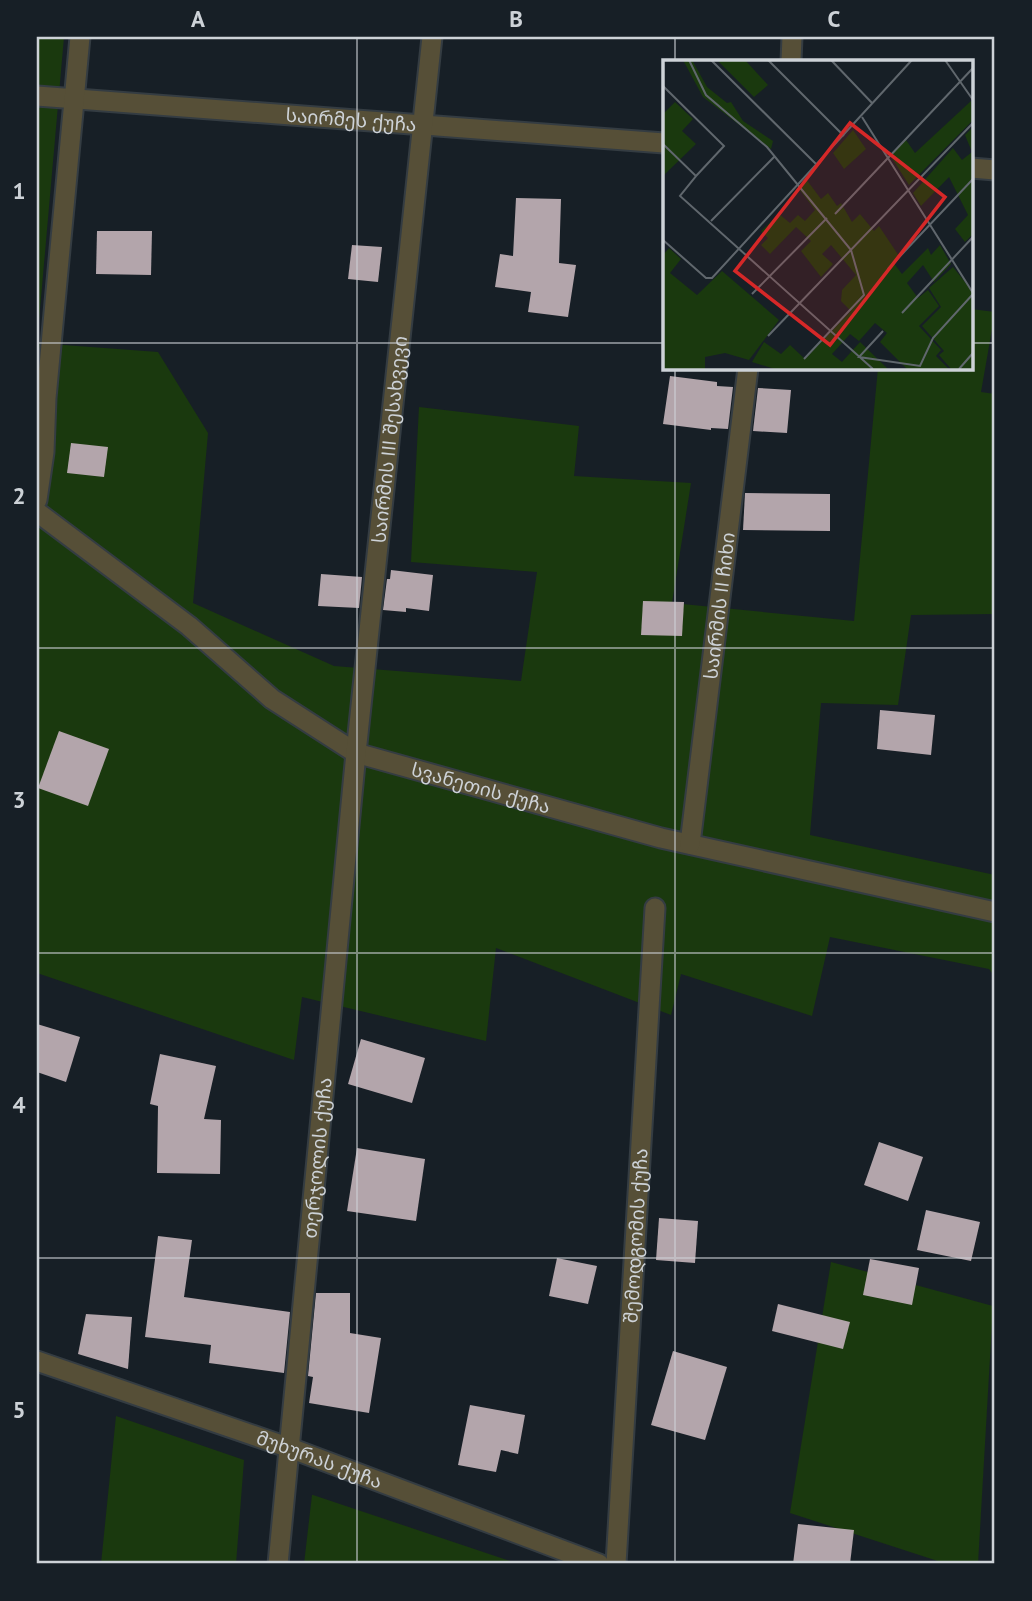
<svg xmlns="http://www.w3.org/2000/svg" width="1032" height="1601" font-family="'PT Sans','Noto Sans Georgian',sans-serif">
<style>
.green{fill:#1a390e}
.building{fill:#b3a5ab}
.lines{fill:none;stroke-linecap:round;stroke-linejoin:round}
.minor-casing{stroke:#343c42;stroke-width:23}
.minor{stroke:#564f37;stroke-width:19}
.grid{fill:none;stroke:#cdd2d7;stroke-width:2;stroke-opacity:0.55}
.labels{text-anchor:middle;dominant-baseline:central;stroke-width:7;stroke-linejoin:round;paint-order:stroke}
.street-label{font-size:19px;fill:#cdd2d7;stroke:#171f26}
.inset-road{fill:none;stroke:#60676d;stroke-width:2}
.view{fill:#d62828;fill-opacity:0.15;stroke:#d62828;stroke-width:3.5}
.inset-edge{fill:none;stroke:#cdd2d7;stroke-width:3.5}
.neatline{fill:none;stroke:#cdd2d7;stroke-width:2.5}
.grid-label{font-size:23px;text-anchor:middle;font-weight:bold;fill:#cdd2d7}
</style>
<rect width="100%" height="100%" fill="#171f26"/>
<!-- green -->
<g class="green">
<path d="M37 37H64L37 343 158 352 208 433 193 603 334 666 521 681 537 572 411 562 419 407 579 426 574 476 691 483 672 603 854 621 878 368H971V309L995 312 981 392 995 394V614L911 615 898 705 821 703 810 835 995 875V977L989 969 830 937 812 1016 681 974 671 1015 496 948 486 1041 302 997 294 1060 37 973Z"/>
<path d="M831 1262 993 1306 978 1564H947L790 1513Z"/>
<path d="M116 1416 244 1460 236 1564H101Z"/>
<path d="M312 1495H313L519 1564H304Z"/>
</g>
<!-- building -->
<g class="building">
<path d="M516 198 561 199 559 263 576 265 568 317 528 312 531 292 495 287 500 254 513 256Z"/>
<path d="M97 231H152L151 275 96 274Z"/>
<path d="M352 245 382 247 378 282 348 279Z"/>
<path d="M670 376 717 382V386L733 387 728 429 711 428V430L663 424Z"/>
<path d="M758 388 791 390 787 433 753 431Z"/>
<path d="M71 443 108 447 104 477 67 473Z"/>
<path d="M745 493 830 494V531L743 530Z"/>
<path d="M391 570 433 575 429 611 406 608V612L383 610 387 579H390Z"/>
<path d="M321 574 362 577 359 608 318 606Z"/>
<path d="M643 601 684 602 682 636 641 635Z"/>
<path d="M880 710 935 715 931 755 877 749Z"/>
<path d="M59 731 109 749 88 806 38 788Z"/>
<path d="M37 1024 80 1037 66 1082 37 1072Z"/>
<path d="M361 1039 425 1058 412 1103 348 1084Z"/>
<path d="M160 1054 216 1066 204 1119 221 1120 220 1174 157 1173 158 1106 150 1104Z"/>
<path d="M879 1142 923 1157 908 1201 864 1185Z"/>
<path d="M357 1148 425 1159 416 1221 347 1211Z"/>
<path d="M926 1210 980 1222 971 1261 917 1250Z"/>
<path d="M659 1218 698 1221 695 1263 656 1260Z"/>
<path d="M158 1236 192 1240 184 1297 290 1312 284 1373 209 1363 211 1345 145 1337Z"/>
<path d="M557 1258 597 1266 588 1304 549 1296Z"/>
<path d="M870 1259 919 1268 912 1305 863 1295Z"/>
<path d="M316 1293H350V1333L381 1338 369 1413 309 1403 313 1377 308 1376Z"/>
<path d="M778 1304 850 1322 843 1349 772 1331Z"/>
<path d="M86 1314 132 1317 128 1369 78 1354Z"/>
<path d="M673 1351 727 1367 705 1440 651 1425Z"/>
<path d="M470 1405 525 1415 518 1454 501 1450 496 1472 458 1465Z"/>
<path d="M798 1524 854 1530 850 1564H793Z"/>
</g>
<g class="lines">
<!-- minor casing -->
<g class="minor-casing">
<g id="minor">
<path d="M791 61 792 37"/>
<path id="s1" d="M37 96 664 143"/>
<path d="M971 168 995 170"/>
<path d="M37 500 44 452 46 398 80 37"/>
<path id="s2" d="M37 512 189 626 272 699 356 753 661 838 995 912"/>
<path id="s3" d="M690 844 748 368"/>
<path id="s4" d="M37 1361 290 1448 599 1564"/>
<path id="s5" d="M278 1564 356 753 432 37"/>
<path id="s6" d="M616 1564 655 908"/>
</g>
</g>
<!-- minor -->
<use href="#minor" class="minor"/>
</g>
<!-- grid -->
<path class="grid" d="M357 37V1564M675 37V61M37 343H664M971 343H995M675 368V1564M37 648H995M37 953H995M37 1258H995"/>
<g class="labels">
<!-- street labels -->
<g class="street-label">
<text stroke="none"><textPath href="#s1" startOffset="315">საირმეს ქუჩა</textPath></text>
<text stroke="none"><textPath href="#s5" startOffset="1130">საირმის III შესახვევი</textPath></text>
<text stroke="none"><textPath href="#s3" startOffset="240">საირმის II ჩიხი</textPath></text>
<text stroke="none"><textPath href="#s2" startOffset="530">სვანეთის ქუჩა</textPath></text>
<text stroke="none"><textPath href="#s5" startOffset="408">თერჯოლის ქუჩა</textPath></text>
<text stroke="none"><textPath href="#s6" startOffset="329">შემოდგომის ქუჩა</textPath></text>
<text stroke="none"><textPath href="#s4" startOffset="299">მუხურას ქუჩა</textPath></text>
</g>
</g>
<!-- overview -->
<g transform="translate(663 60)">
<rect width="310" height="310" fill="#171f26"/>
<path d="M20 0H29L44 27 64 43 68 42 80 61 110 81 108 89 40 37ZM54 0H82L105 25 91 37ZM308 41 310 60 246 125 227 95 243 80 252 93ZM12 42 30 59 19 71 33 84 0 116V54ZM310 67V174L302 182 292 169 305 155 286 117 258 146 250 133 290 88 299 100 309 92 302 75ZM190 70 203 89 181 109 170 93ZM143 119 158 139 165 133 174 146 178 143 189 162 197 154 211 171 216 166 236 196 230 202 239 214 265 188 268 195 277 185 288 204 271 222 260 205 244 223 255 238 265 230 276 246 256 266 278 290 273 296 286 309H244L217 282 224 273 212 263 196 281 187 274 169 294 179 302 197 282 225 309H112L89 302 101 282 118 294 127 285 142 299 188 251 178 241 179 230 193 215 168 185 159 194 170 204 158 217 138 191 148 181 133 167 107 194 98 185 105 178 98 171 116 154 127 163 135 155 142 161 152 150 136 129ZM6 188 18 199 7 213 34 235 59 211 116 260 86 300 62 293 42 297V309H0V195ZM290 207 310 232V309H288L276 295 281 291 259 266 278 247 266 228Z" fill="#1a390e"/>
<path class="inset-road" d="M26 0 43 35 104 87 188 190 201 235 141 299M48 0 154 105M105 0 181 76M168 0 210 44M282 0 310 40M0 26 61 86 33 116M199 57 310 233M0 84 33 116 17 136 210 309M172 154 310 8M48 161 112 96M0 180 43 218H49L249 0M225 209 310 119M89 234 164 158M239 253 310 177M220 271 196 297 257 306 270 278 310 234M105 276 310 63M296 309 310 293"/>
<path class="view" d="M187 63 282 137 167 285 72 211Z"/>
<rect width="310" height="310" class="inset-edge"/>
</g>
<!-- border -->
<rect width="1032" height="1601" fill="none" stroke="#171f26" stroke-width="77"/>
<rect x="38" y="38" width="955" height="1524" class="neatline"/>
<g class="grid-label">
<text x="198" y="27">A</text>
<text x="516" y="27">B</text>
<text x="834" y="27">C</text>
<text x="19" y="199">1</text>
<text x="19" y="504">2</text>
<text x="19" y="808">3</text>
<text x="19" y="1113">4</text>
<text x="19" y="1418">5</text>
</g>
</svg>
